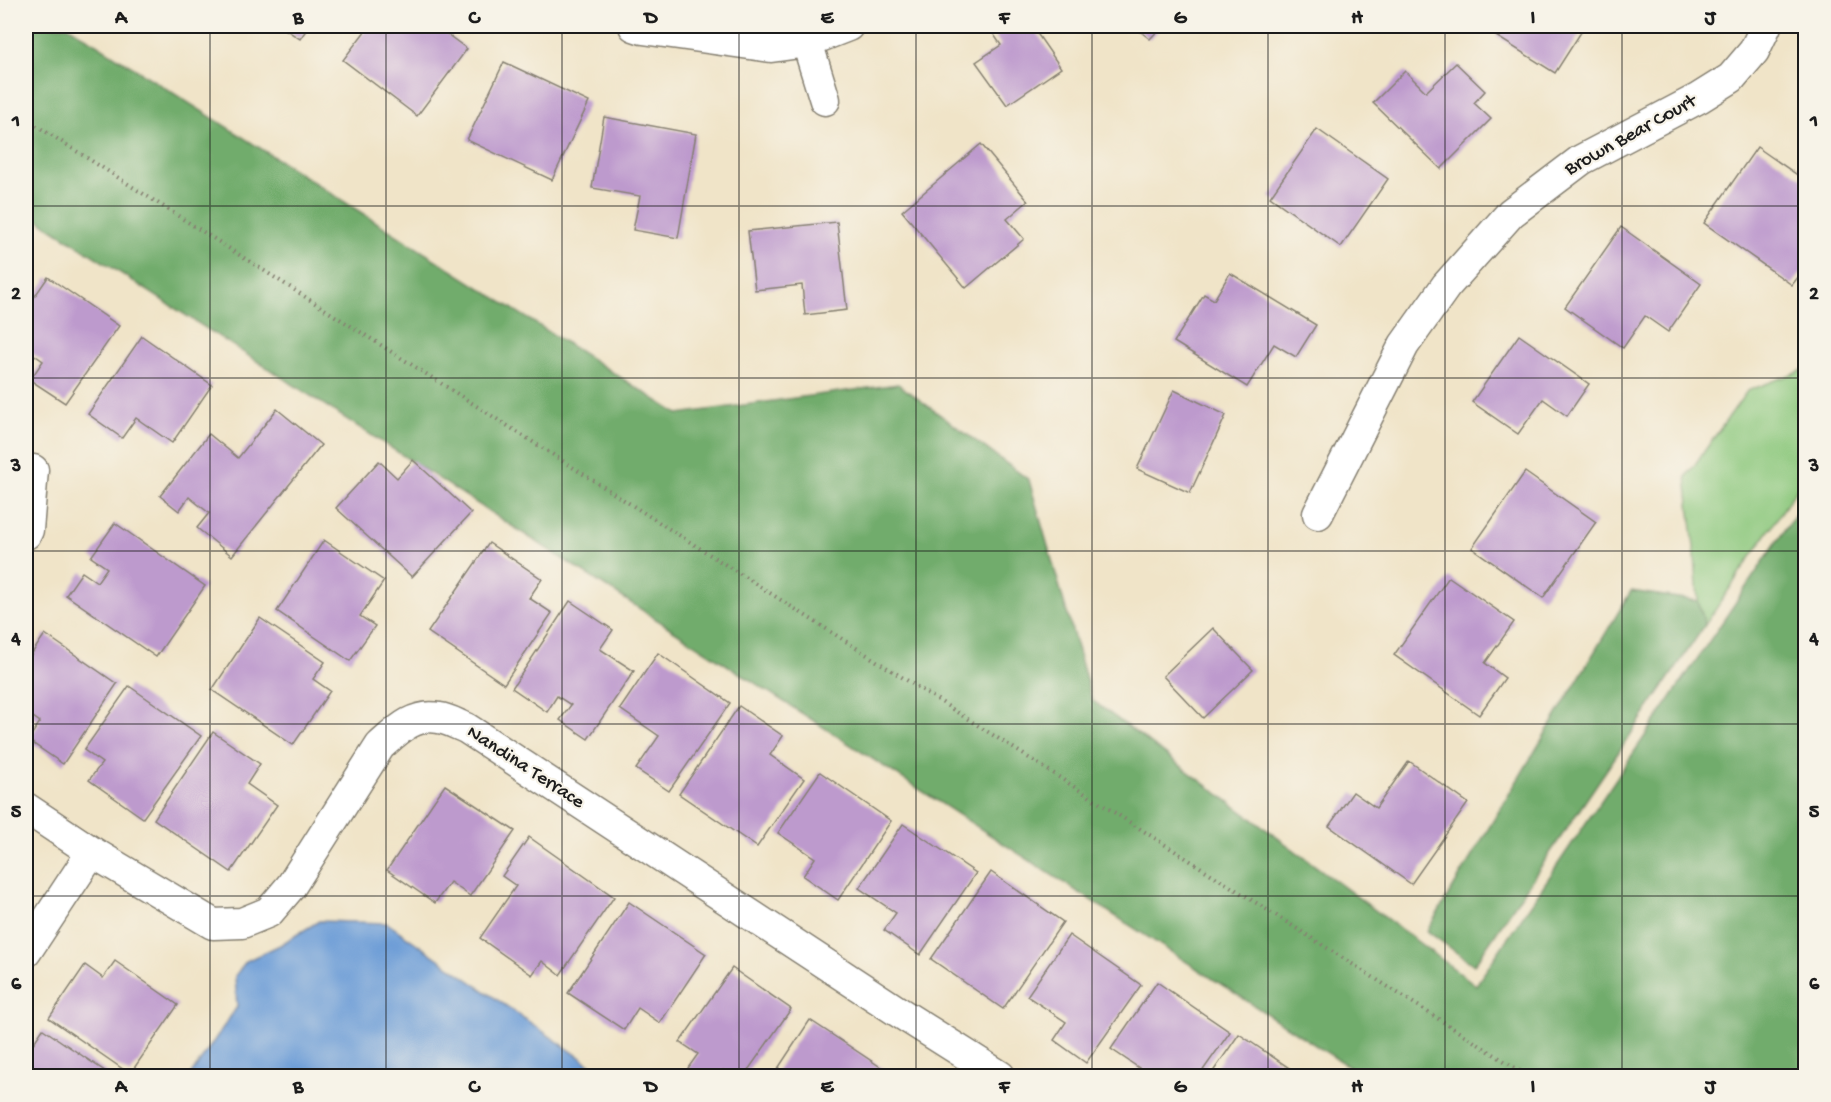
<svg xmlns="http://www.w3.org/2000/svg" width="1831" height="1102" font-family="'Gochi Hand',sans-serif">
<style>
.green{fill:#8cc87d;stroke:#54724c;stroke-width:1.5}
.forest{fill:#71ac6c;stroke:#466444;stroke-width:1.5}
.water{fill:#6e9ed7;stroke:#455d7a;stroke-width:1.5}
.building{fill:#bd9acd}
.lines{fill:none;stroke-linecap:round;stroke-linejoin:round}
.minor-casing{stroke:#868072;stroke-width:33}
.path{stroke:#868072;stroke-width:4;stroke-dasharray:1.5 4.5;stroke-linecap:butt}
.minor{stroke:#fff;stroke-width:30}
.grid{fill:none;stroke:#1c1c1c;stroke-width:1.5;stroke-opacity:0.55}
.labels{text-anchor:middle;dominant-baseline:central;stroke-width:4.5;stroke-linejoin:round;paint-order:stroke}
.street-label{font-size:20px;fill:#1c1c1c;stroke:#f7f3e8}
.neatline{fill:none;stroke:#1c1c1c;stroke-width:2}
.grid-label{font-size:20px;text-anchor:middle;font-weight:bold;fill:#1c1c1c}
</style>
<rect width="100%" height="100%" fill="#f7f3e8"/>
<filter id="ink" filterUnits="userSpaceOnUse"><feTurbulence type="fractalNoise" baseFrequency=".0167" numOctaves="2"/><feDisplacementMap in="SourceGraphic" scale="12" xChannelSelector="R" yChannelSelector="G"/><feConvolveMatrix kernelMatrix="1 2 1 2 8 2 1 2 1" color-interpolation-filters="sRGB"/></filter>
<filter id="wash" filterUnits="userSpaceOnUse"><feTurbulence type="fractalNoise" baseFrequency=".008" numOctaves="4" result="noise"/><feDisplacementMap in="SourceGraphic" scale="24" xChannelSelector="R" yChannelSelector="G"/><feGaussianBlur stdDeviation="1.35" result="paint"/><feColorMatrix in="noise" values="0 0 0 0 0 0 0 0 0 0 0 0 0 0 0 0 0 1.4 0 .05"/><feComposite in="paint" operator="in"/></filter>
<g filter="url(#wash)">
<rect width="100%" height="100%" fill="#f0e4c8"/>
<!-- green -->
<path class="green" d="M1805 369V477L1705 625 1698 601 1695 556 1686 477 1747 391Z"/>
<!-- forest -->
<g class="forest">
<path d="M26 26H68L678 414 898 384 1029 480 1092 700 1476 985 1805 500V1076H1363L26 212Z"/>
<path d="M1631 591 1698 601 1705 625 1474 965 1427 931Z"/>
</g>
<!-- water -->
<path class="water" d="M319 921 387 923 607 1076H190L237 1007 235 976 246 961 280 945Z"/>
<g id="blocks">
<!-- building -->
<g class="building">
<path d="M280 26H309L300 39Z"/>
<path d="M369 26H436L467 49 417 116 343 60Z"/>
<path d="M988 26H1032L1061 68 1007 105 976 62 1001 45Z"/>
<path d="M1133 26H1162L1150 39Z"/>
<path d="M1503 26H1585L1555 73 1496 36Z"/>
<path d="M504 62 589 102 552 180 467 140Z"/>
<path d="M1456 63 1485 91 1474 103 1491 119 1441 169 1373 103 1405 71 1426 92Z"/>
<path d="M604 117 696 134 678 238 633 230 640 196 592 188Z"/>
<path d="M1317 129 1388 179 1341 247 1270 197Z"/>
<path d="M981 144 1028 201 1007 219 1024 239 966 288 902 211Z"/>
<path d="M1757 147 1806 181V267L1792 285 1704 223Z"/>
<path d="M837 222 847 310 805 315 802 285 755 290 748 231Z"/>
<path d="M1621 227 1701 284 1668 332 1645 316 1623 348 1565 307Z"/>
<path d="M1230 273 1316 325 1296 357 1274 344 1247 387 1174 342 1204 294 1214 300Z"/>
<path d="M48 277 119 326 65 403 30 380 43 361 26 349V309Z"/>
<path d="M1519 335 1589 384 1567 416 1543 399 1518 434 1472 402Z"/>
<path d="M142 336 212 385 172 443 136 418 122 438 88 414Z"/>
<path d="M1174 390 1226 415 1190 493 1137 469Z"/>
<path d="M277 409 321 445 232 556 197 528 209 513 189 497 179 511 160 496 209 434 238 458Z"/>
<path d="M413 460 471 513 412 577 336 508 379 461 397 478Z"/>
<path d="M1525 472 1596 522 1543 598 1472 548Z"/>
<path d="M115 523 205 586 156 657 66 595 82 572 97 582 107 568 91 557Z"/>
<path d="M324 540 384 581 360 616 375 626 350 661 277 611Z"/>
<path d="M489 543 542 579 529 598 552 613 504 684 428 632Z"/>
<path d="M1449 577 1514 622 1485 663 1505 678 1479 715 1394 655Z"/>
<path d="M570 601 613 630 600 649 634 671 588 739 560 720 571 705 557 696 547 712 512 688Z"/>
<path d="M260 618 325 662 313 679 330 691 293 745 212 690Z"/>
<path d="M1213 628 1253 670 1203 718 1163 676Z"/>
<path d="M45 634 117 684 63 764 28 740 40 722 26 712V662Z"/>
<path d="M658 653 730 703 669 791 636 769 659 736 620 709Z"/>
<path d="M129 686 201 736 143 818 89 780 102 763 84 750Z"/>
<path d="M739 706 783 736 770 755 804 779 757 847 679 794Z"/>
<path d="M213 732 260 764 247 784 277 805 231 872 154 819Z"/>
<path d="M1409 761 1468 803 1411 884 1329 826 1353 792 1376 808Z"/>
<path d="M820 772 891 821 838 900 803 876 815 858 778 833Z"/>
<path d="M445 785 515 831 470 896 450 882 435 903 387 870Z"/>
<path d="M903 824 976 873 920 955 884 930 896 913 859 888Z"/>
<path d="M529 837 614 897 560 975 542 961 532 975 480 938 516 886 502 876Z"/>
<path d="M991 872 1063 922 1003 1009 931 959Z"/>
<path d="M629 902 706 954 660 1023 638 1008 624 1030 568 993Z"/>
<path d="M1069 935 1141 985 1086 1063 1054 1040 1066 1022 1027 996Z"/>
<path d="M115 961 178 1005 130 1074 49 1018 85 965 103 978Z"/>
<path d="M732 968 791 1009 744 1076H732L723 1070 719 1076H700L688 1068 698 1054 680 1042Z"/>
<path d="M1157 982 1230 1032 1199 1076H1151L1111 1049Z"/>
<path d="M810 1020 888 1072 885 1076H773Z"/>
<path d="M43 1029 112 1076H26V1054Z"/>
<path d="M1239 1034 1301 1076H1210Z"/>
</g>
</g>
</g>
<g filter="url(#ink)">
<use href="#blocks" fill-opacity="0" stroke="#868072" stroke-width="1.5"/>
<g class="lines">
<!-- minor casing -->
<g class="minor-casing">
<g id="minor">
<path d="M634 26 643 29 771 47 807 42 848 26"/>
<path d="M807 42 825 100"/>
<path d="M1318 514 1404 345 1446 286 1511 213 1581 160 1699 98 1731 78 1754 51 1766 26"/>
<path d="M26 534 28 530 33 470"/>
<path d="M26 808 92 852"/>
<path d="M26 952 92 852 213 924 242 923 269 912 291 886 380 746C397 731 414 713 439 718 448 719 458 725 466 728L897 1011 1000 1076"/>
</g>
</g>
<!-- path -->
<path class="path" d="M26 119 1528 1076"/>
<!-- minor -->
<use href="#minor" class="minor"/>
</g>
</g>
<!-- grid -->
<path class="grid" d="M210 26V1076M386 26V1076M562 26V1076M739 26V1076M916 26V1076M1092 26V1076M1268 26V1076M1445 26V1076M1622 26V1076M26 206H1806M26 378H1806M26 551H1806M26 724H1806M26 896H1806"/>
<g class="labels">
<!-- street labels -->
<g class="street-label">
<text transform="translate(1631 136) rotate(-29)">Brown Bear Court</text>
<text transform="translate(525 768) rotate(33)">Nandina Terrace</text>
</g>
</g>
<!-- margin -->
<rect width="1831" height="1102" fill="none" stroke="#f7f3e8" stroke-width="66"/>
<rect x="33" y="33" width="1765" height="1036" class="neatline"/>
<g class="grid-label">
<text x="121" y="23">A</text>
<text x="298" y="23">B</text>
<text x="474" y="23">C</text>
<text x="651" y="23">D</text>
<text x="827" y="23">E</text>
<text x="1004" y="23">F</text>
<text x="1180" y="23">G</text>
<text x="1357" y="23">H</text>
<text x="1533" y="23">I</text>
<text x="1710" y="23">J</text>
<text x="16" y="126">1</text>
<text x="1814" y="126">1</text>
<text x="16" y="299">2</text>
<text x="1814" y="299">2</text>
<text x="16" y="471">3</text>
<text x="1814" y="471">3</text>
<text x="16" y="644">4</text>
<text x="1814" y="644">4</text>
<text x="16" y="817">5</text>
<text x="1814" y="817">5</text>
<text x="16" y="989">6</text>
<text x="1814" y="989">6</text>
<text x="121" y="1092">A</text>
<text x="298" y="1092">B</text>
<text x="474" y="1092">C</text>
<text x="651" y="1092">D</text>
<text x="827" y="1092">E</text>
<text x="1004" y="1092">F</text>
<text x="1180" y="1092">G</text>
<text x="1357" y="1092">H</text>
<text x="1533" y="1092">I</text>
<text x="1710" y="1092">J</text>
</g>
</svg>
